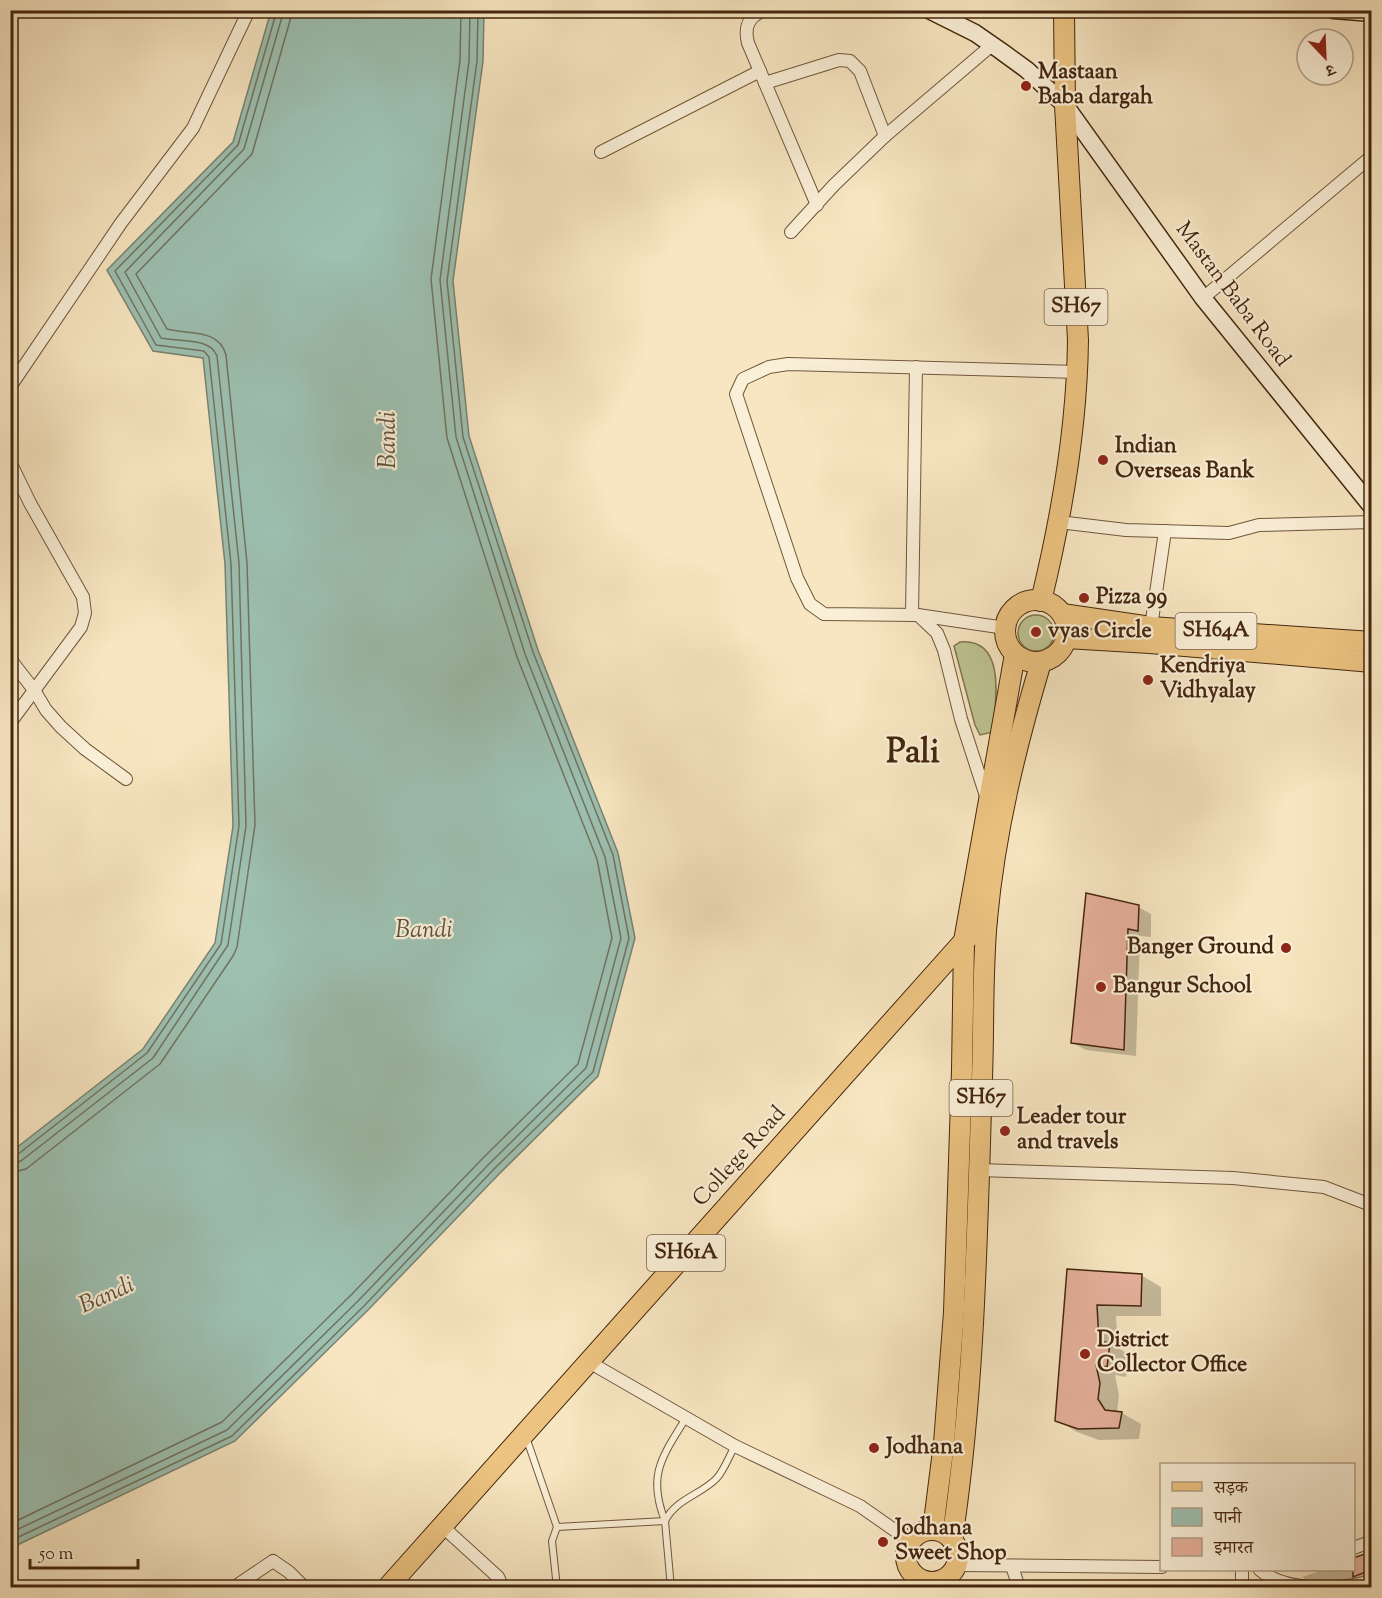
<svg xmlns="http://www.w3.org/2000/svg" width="1382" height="1598" font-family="'Sorts Mill Goudy','Noto Serif Devanagari',serif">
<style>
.green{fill:#bec492;stroke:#817550;stroke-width:1.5}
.water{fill:#9dc0b1;stroke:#798270;stroke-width:1.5}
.shadow{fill:#0003}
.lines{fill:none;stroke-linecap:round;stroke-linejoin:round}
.shore{stroke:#707360;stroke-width:1.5}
.building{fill:#e6b09b;stroke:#44260e;stroke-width:1.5}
.lane-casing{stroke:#71563b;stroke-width:8}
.street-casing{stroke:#71563b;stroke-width:14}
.secondary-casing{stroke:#44260e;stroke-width:19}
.primary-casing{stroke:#44260e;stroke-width:22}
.lane{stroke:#faefd7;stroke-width:6}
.street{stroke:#faefd7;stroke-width:12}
.secondary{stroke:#faefd7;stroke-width:16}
.primary{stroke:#ecc380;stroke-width:20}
.poi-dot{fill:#8f2418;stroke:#faefd7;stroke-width:2}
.labels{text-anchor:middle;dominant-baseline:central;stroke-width:4.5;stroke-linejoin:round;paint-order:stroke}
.shield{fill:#faefd7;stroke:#7b624a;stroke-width:1.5}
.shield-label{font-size:21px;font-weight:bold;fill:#44260e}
.poi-label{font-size:22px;font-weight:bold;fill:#44260e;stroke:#faefd7;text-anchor:start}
.street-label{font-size:22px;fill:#44260e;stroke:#faefd7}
.water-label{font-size:24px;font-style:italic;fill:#5f543f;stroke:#faefd7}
.town-label{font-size:34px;font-weight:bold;fill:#44260e;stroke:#faefd7}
</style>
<rect width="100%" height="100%" fill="#f7e6c1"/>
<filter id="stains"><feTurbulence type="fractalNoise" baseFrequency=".00333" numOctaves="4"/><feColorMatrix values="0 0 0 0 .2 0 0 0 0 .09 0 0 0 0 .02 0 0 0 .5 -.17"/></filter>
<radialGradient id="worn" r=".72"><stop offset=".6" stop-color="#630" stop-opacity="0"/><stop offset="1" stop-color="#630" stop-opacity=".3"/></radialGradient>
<!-- green -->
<g class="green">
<circle cx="1036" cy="633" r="18"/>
<path d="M960 642C1008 638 995 704 993 732L980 735 975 725 954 646Z"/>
</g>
<!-- water -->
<path class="water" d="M271 11H484L483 61 453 281 469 436 538 650 618 853 635 938 598 1076 499 1174 368 1310 235 1441 11 1548V1152L143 1049 215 943 233 826 225 564 203 358 153 351 107 270 233 142Z"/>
<!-- shadow -->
<g class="shadow">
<path d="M1138 907 1151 914V937L1140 936 1136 1056 1086 1050 1073 1043Z"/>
<path d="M1068 1271 1141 1275 1161 1287V1316H1116L1118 1348 1130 1355 1126 1377 1115 1375 1119 1395 1117 1413H1122L1141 1424 1139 1439 1099 1440 1077 1432 1057 1420Z"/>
<path d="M1372 1552V1579L1368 1581 1309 1582 1302 1577 1323 1570H1354V1558Z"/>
</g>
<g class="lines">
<!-- shore -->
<g class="shore">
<path d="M10 1157 17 1155 147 1053 221 944 239 826 231 564 209 357 204 351 156 345 115 271 238 145 277 10"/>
<path d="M10 1164 21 1161 153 1058 228 945 246 826 239 563 217 356C210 337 178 342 161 338L125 272 244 149 284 10"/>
<path d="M10 1173 26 1169 160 1064 233 956 237 947 255 825 247 563 226 355C219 328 188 335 167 329L136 274 252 154 293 10"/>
<path d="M10 1524 222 1422 352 1294 483 1158 578 1064 612 938 597 859 517 657 447 438 431 279 460 60 461 10"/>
<path d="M10 1533 227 1430 358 1301 489 1164 586 1068 621 938 605 857 525 654 456 437 440 280 469 61 470 10"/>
<path d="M10 1541 232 1436 364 1306 494 1169 593 1072 629 938 613 855 533 652 463 437 447 281 477 61 478 10"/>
</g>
</g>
<!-- building -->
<g class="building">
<path d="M1086 893 1139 905 1138 931 1128 929 1124 1050 1071 1043Z"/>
<path d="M1067 1269 1142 1274 1141 1306 1097 1305 1099 1341 1110 1343 1107 1367 1096 1365 1100 1383 1098 1399 1105 1410 1122 1412 1119 1428 1078 1429 1055 1421Z"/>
<path d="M1371 1552V1570L1353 1577V1558Z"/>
</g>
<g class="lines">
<!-- lane casing -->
<g class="lane-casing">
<g id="lane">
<path d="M526 1437 557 1527"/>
<path d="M665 1521C647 1475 662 1457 686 1418"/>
<path d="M557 1588 552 1541 557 1527 665 1521"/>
<path d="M671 1588 665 1521C676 1499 700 1495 716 1479 724 1471 729 1456 735 1446"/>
</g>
</g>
<!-- street casing -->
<g class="street-casing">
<g id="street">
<path d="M764 10C748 17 744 27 748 43L817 205"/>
<path d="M765 83 839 60 850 61 860 71 885 136"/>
<path d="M601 152 760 71"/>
<path d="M791 232 834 185 885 136 992 45"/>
<path d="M1203 298 1372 156"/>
<path d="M10 387 121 223 193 128 249 10"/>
<path d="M10 462 30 503 83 597 85 613 81 627 10 723"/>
<path d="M1059 522 1126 530 1229 533 1259 525 1372 522"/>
<path d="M912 615 916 367"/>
<path d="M918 615 937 633 944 650 961 719 987 799"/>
<path d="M1005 628 918 615 824 614 810 604 797 578 736 394 743 379 769 367 788 364 1078 372"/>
<path d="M1150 634 1165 531"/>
<path d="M10 659 34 690 46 710 61 727 85 749 126 779"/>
<path d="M978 1170 1233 1178 1324 1187 1368 1204"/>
<path d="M589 1362 735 1446 860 1506 910 1541"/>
<path d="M442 1526 498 1577 503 1588"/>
<path d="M1354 1548 1372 1541"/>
<path d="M956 1565 1162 1567"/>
<path d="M1012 1566 1019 1588"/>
<path d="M1260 1570C1285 1592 1341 1590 1372 1581"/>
<path d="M233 1588 273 1561 289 1572 305 1588"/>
<path d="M1242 1588V1570"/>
</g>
</g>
<!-- secondary casing -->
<g class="secondary-casing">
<g id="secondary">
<path d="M929 10 975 33 1001 51 1027 70 1065 105 1203 298 1372 507"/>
<path d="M1334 10 1372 13"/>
</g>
</g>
<!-- primary casing -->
<g class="primary-casing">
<g id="primary">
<circle cx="1036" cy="631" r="31"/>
<path d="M1041 601C1062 515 1077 428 1078 340L1065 105 1064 10"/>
<path d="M1062 614 1151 627 1372 642"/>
<path d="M1066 638 1150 643 1372 662"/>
<path d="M933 1530 944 1443 954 1312 962 1070 964 941 1015 654"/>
<circle cx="932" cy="1556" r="26"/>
<path d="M952 1540C975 1388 977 1231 982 1078 984 1025 982 972 987 919 995 831 1016 746 1041 662"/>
<path d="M387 1588 964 941 987 920"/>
</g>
</g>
<!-- lane -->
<use href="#lane" class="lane"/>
<!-- street -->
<use href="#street" class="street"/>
<!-- secondary -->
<use href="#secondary" class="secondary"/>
<!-- primary -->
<use href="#primary" class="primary"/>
</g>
<!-- markers -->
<g class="poi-dot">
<circle cx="1026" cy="86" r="6"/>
<circle cx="1103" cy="460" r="6"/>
<circle cx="1084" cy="598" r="6"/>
<circle cx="1036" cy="632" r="6"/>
<circle cx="1148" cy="680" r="6"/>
<circle cx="1286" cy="948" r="6"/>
<circle cx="1101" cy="987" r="6"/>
<circle cx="1005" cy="1131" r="6"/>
<circle cx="1085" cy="1354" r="6"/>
<circle cx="874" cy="1448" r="6"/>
<circle cx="883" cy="1542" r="6"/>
</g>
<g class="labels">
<!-- shield labels -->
<g class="shield">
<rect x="1044.5" y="289" width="63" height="36" rx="4.5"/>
<rect x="1175.5" y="613" width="81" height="36" rx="4.5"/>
<rect x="949.5" y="1080" width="63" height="36" rx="4.5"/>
<rect x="647" y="1235" width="78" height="36" rx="4.5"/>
</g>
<g class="shield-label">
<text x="1076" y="307">SH67</text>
<text x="1216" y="631">SH64A</text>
<text x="981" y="1098">SH67</text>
<text x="686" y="1253">SH61A</text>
</g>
<!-- poi labels -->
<g class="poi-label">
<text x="1038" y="73">Mastaan<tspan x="1038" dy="25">Baba dargah</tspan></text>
<text x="1115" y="447">Indian<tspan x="1115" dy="25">Overseas Bank</tspan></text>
<text x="1096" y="598">Pizza 99</text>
<text x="1048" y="632">vyas Circle</text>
<text x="1160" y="667">Kendriya<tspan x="1160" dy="25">Vidhyalay</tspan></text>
<text x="1274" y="948" text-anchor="end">Banger Ground</text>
<text x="1113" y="987">Bangur School</text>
<text x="1017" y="1118">Leader tour<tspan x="1017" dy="25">and travels</tspan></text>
<text x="1097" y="1341">District<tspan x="1097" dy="25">Collector Office</tspan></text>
<text x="886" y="1448">Jodhana</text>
<text x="895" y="1529">Jodhana<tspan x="895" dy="25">Sweet Shop</tspan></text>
</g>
<!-- street labels -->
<g class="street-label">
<text transform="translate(1232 295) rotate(53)">Mastan Baba Road</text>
<text transform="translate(740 1157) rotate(-48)">College Road</text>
</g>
<!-- water labels -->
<g class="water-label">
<text transform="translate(389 440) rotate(-90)">Bandi</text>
<text x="424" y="931">Bandi</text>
<text transform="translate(107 1296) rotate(-24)">Bandi</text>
</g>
<!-- town labels -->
<g class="town-label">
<text x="913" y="753">Pali</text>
</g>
</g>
<!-- margin -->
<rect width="1382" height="1598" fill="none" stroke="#f7e6c1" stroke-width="36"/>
<rect x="12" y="12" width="1358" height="1574" fill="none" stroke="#44260e" stroke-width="3"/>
<rect x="18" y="18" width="1346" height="1562" fill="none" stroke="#44260e" stroke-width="1.5"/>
<!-- legend -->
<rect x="1160" y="1463" width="195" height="108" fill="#faefd7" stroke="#b19f87" stroke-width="1.5"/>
<rect x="1172" y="1482" width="30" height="9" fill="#ecc380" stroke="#b19f87" stroke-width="1.5"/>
<text x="1214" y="1493" font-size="18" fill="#44260e">सड़क</text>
<rect x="1172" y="1508" width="30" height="18" fill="#9dc0b1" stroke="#b19f87" stroke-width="1.5"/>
<text x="1214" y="1523" font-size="18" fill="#44260e">पानी</text>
<rect x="1172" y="1538" width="30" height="18" fill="#e6b09b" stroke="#b19f87" stroke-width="1.5"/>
<text x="1214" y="1553" font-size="18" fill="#44260e">इमारत</text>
<!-- north arrow -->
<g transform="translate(1325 57) rotate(157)"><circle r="28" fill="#faefd7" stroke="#b19f87" stroke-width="1.5"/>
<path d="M0-4.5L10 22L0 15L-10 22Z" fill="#8f2418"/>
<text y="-9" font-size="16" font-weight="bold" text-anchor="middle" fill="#44260e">उ</text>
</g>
<!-- scale -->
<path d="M30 1559v9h108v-9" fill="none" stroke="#44260e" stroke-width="3"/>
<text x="39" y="1559" font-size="18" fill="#44260e" stroke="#faefd7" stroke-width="4.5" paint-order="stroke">50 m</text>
<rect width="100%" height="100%" filter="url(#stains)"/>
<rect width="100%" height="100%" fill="url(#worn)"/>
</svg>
